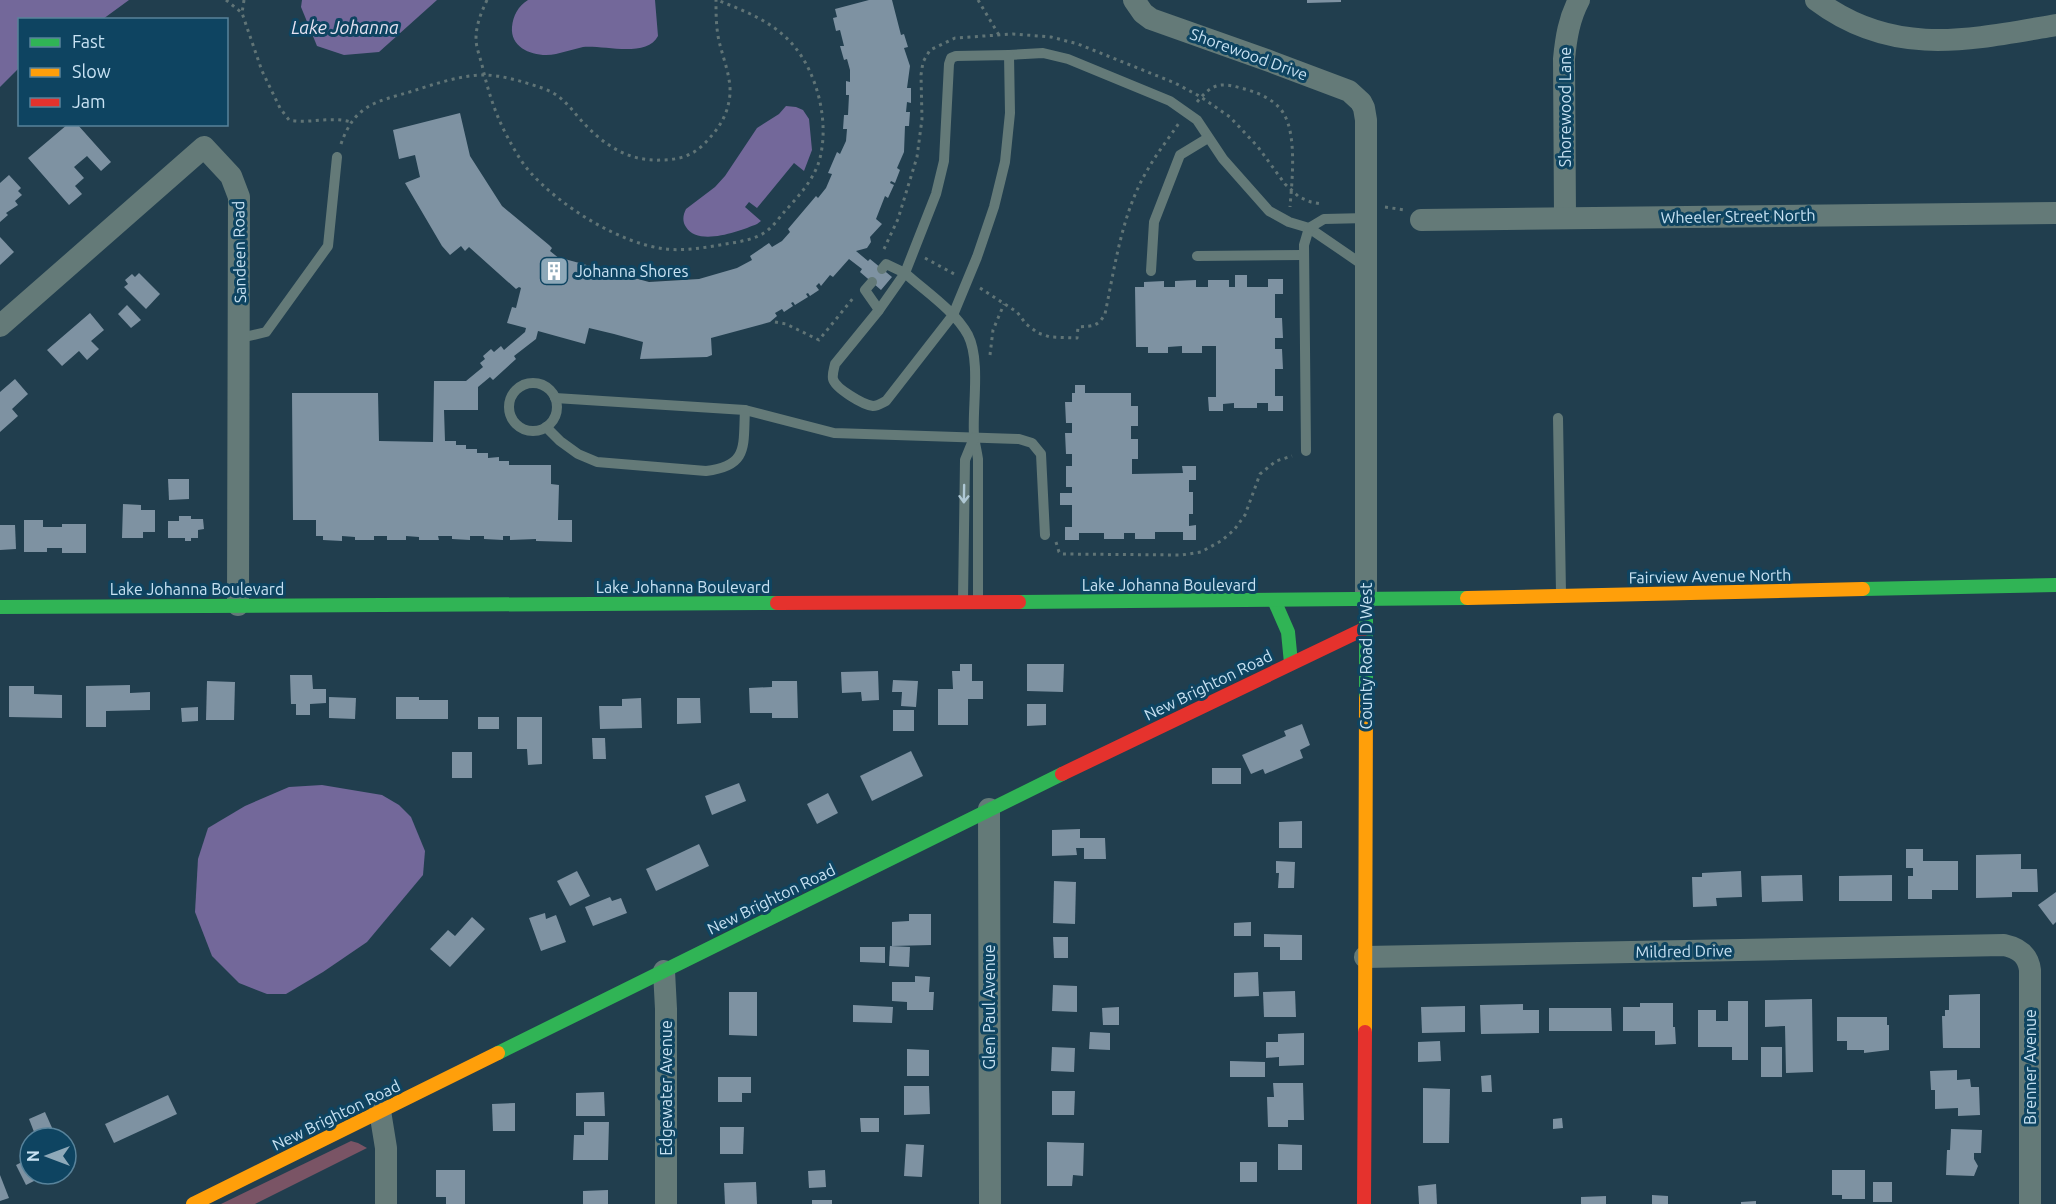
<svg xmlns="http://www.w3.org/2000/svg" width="2056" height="1204" font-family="Ubuntu,sans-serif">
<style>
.green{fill:#7a5465}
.water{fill:#73689a}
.building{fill:#7e92a2}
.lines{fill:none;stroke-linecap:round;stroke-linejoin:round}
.path{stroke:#607476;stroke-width:3;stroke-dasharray:3 4.5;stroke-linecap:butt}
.lane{stroke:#647a78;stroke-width:10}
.street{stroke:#647a78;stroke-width:22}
.fast{stroke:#30b455;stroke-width:14}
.slow{stroke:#ff9f0a;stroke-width:14}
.jam{stroke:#e5322d;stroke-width:14}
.oneway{stroke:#afc8d4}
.labels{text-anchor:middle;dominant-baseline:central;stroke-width:6;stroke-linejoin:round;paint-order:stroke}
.street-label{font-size:16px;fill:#c8e2f3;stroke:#0e4461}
.poi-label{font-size:16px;fill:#c8e2f3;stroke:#0e4461;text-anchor:start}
.water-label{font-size:18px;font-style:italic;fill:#e6e2f2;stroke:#0e4461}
</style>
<rect width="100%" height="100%" fill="#213e4e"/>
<!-- green -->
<path class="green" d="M351 1141 358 1143 367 1148 255 1204H221Z"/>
<!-- water -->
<g class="water">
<path d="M0 0H129L103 19 20 20 19 68 0 87Z"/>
<path d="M302 0H437L379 52 344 55 317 46 301 7Z"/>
<path d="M528 0H655L658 36C647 58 604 45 583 47 574 49 565 52 556 54 537 58 510 50 512 27 513 16 518 6 528 0Z"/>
<path d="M786 106 796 107 803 110 809 119 812 150 804 171 794 163 757 208 749 202 745 207 761 221 757 224C740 231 698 247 686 227 682 221 683 215 686 209L715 187 725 176 757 128 779 114Z"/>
<path d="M322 785 382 795 399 805 411 817 425 851 423 875 367 942 323 972 286 994H267L239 983 212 956 195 912 198 859 208 828 245 806 289 787Z"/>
</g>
<!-- building -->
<g class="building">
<path d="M869 0H892L901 35 904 34 908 47 904 48 910 66 907 88H911V103L907 102 906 112H910L909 126H905L904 152 897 168 900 170 895 183 891 181 890 183 894 185 888 198 885 196 876 219 882 224 870 237 871 242 867 248 856 251 868 261 870 259 892 277 881 290 860 272 862 269 849 259 833 277 830 275 821 286 819 283 816 286 819 290 810 296 808 293 806 294 808 297 795 305 793 302 791 303 793 306 784 312 782 309 775 313 777 316 770 322 711 338 712 355 707 357 640 359 643 342 614 334 589 328 585 344 538 331 536 339 514 356 516 359 493 380 490 377 478 387V410H444L445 441H456V445H466V449H477V453H488V458L499 457V461H509V465H551V484L559 485 558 520H572V542L536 541V539L510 540V536H503V540L484 539V536H470V540L452 539V536H438L439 540H419V537L406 536V540H387V536H374V540H355V537L342 536V541L323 540V536H316V520H293L292 393H378L379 441 433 442 434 381H466L483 367 480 363 485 359 483 356 491 349 494 352 501 346 504 350 525 332 526 328 507 323 512 307 516 308 521 288 519 287 516 289 469 247 465 251 461 246 450 255 442 246 405 183 420 177 415 155 399 159 393 130 460 113 470 156 502 206 549 245 552 248 550 251 560 259 561 258 649 282 699 279 737 268 752 260 750 256 769 243 772 247 782 241 790 232 788 229 816 196 818 198 826 188 832 174 828 173 837 152 840 154 846 141 847 129H843L844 115H848L849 95H846V81L850 82V70L847 59 844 60 840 46H844L840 30 836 31 833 18 837 17 835 9Z"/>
<path d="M1307 0H1341V2L1307 3Z"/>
<path d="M68 124H77L111 162 101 171 87 156 74 167 84 178 75 186 82 194 69 205 28 158Z"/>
<path d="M9 175 21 188 18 191 22 195 15 201 18 205 6 213 8 215 0 222V183Z"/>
<path d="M0 237 14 252 0 265Z"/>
<path d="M139 273 160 294 146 309 124 287 128 284 125 280 132 274 135 277Z"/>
<path d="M1235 275H1247V287H1268V279H1283V294H1275V318H1282L1283 338H1275V349H1282L1283 369H1275V396H1283V411H1268V403H1257V408H1234V403L1223 404V411H1209L1208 397H1216V346H1202V353H1182V346L1168 347V353H1148V347H1136L1135 287H1144V282L1164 281V287H1175V281L1196 280V287H1208V280H1229V287H1235Z"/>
<path d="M127 305 141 320 131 328 118 314Z"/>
<path d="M90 313 104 330 91 341 99 349 87 360 79 351 62 366 47 350Z"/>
<path d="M15 379 28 394 12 409 18 416 0 432V392Z"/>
<path d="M1075 385H1085V393H1131V406H1138V426H1131V439H1138V459H1132V474L1183 473 1182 466H1196V480H1189V492H1193V514H1189V526L1196 525V540H1183V532H1155V539H1135V533H1124V539H1104V533H1079V540H1065V527H1072V505H1060V493H1072V487H1066V466H1072V454H1066L1065 433H1072V423H1066L1065 402H1072V393H1075Z"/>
<path d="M168 479H189V499L169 500Z"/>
<path d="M123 504 141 505V510H155V532H143V538H122Z"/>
<path d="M179 516H191V519H203L204 529 198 530V538H191V541H185V538H168V521H179Z"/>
<path d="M24 520H43V527H62V524H86V553H62V548H47V552H24Z"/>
<path d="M0 525H15L16 549 0 550Z"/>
<path d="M960 664H972V681H983V699H968V725H938V689H953L952 671H960Z"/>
<path d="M1027 664H1064L1063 692 1027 691Z"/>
<path d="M878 671 879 700 862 701 861 692 842 693 841 672Z"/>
<path d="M290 675H312L313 689H326V703L310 704V715H296V704H291Z"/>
<path d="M893 680 918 681 916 707 901 706 902 692H892Z"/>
<path d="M207 681 235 682 234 720H206Z"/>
<path d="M772 681H797L798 718H772V713H750L749 688 772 687Z"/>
<path d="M130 685V693L150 692V710L106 711V727H86V686Z"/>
<path d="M9 686H34V694L62 695V718L9 717Z"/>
<path d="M329 697 356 698 355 719 329 718Z"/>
<path d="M396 697H419V700H448V719H396Z"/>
<path d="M641 698 642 728 600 729 599 706H622V699Z"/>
<path d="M677 698H700L701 723 677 724Z"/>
<path d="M1027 704H1046V725L1027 726Z"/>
<path d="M198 707V721L182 722 181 708Z"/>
<rect x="893" y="710" width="21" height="21"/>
<rect x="478" y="717" width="21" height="12"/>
<path d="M517 717H542V764L528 765 527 749H517Z"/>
<path d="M1302 724 1310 745 1300 750 1303 758 1265 774 1263 769 1251 774 1242 755 1286 736 1284 731Z"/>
<path d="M592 738H605L606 759H593Z"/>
<path d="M911 751 923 776 872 801 860 776Z"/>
<rect x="452" y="752" width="20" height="26"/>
<rect x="1212" y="768" width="29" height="16"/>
<path d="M739 783 746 801 712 815 705 796Z"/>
<path d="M828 793 838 813 817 824 807 804Z"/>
<path d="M1302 821V848H1279V822Z"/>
<path d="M1080 829V838H1105L1106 859H1084V848H1076L1077 855 1052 856V830Z"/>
<path d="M699 844 709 866 656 891 646 869Z"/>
<path d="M1906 849H1923V861H1958V890H1932V899H1908V876H1913V868H1906Z"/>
<path d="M2021 854V869H2037L2038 892H2012V897L1976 898V855Z"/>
<path d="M1276 861 1295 862 1294 888H1278L1279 873H1276Z"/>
<path d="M577 871 590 896 570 906 557 881Z"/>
<path d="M1741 871 1742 897 1716 898 1717 906 1693 907 1692 877H1702V873Z"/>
<path d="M1802 875 1803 901 1762 902 1761 876Z"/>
<path d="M1892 875V901H1839V876Z"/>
<path d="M1054 881 1076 882 1075 924 1053 923Z"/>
<path d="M2056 892V922L2053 925 2038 905Z"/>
<path d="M610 897 612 901 621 898 627 913 593 926 585 907Z"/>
<path d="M545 913 546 919 556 915 566 942 541 951 529 918Z"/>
<path d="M909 914H931V945L892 946V922L909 921Z"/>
<path d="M472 917 485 929 450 967 430 949 448 930 455 936Z"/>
<path d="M1251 922V936H1234V923Z"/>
<path d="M1264 934 1302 935V960H1280V947H1264Z"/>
<path d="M1053 937H1068V958H1054Z"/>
<path d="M890 946 910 947 909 967 889 966Z"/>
<path d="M860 947H885V963L860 962Z"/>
<path d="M1258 972 1259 996 1234 997V973Z"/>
<path d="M915 976 930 977 929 992H934L933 1010H907V1002L892 1001V982H915Z"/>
<path d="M1053 985 1077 986V1012L1052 1011Z"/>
<path d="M1295 991 1296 1017H1264L1263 992Z"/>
<path d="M729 992H757V1036L729 1035Z"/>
<path d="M1980 994V1048H1943L1942 1016H1945V1010H1949V995Z"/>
<path d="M1812 999 1813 1072 1786 1073 1785 1026 1765 1027V1000Z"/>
<path d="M1728 1001H1748V1060H1732V1047H1698V1010H1716V1021H1728Z"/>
<path d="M1640 1003H1673V1027H1675L1676 1044 1655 1045V1031H1623V1007H1640Z"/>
<path d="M1523 1004V1010H1539V1033L1481 1034 1480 1005Z"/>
<path d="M853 1005 893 1007 892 1023 853 1022Z"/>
<path d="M1465 1006V1032L1422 1033 1421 1007Z"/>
<path d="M1119 1007V1025H1103L1102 1008Z"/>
<path d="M1549 1008H1611L1612 1031H1549Z"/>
<path d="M1837 1017H1887V1025H1889V1050L1864 1053V1050H1847V1041H1837Z"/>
<path d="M1090 1032 1110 1033V1050L1089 1049Z"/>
<path d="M1304 1033V1065L1279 1066V1057L1266 1058V1042H1278V1034Z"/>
<path d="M1440 1041 1441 1061 1418 1062V1042Z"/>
<path d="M1052 1047 1075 1048 1074 1072 1051 1071Z"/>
<rect x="1761" y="1047" width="21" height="30"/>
<path d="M907 1049 929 1050V1076H907Z"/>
<path d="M1230 1061 1265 1062V1077H1230Z"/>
<path d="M1957 1070V1080L1970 1079 1971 1087H1979L1980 1115 1958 1116V1108L1935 1109V1090H1931L1930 1071Z"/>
<path d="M1491 1075 1492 1092H1482L1481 1076Z"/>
<path d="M718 1077H751V1093H742V1102H718Z"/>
<path d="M1273 1083H1303L1304 1120H1288V1127H1268L1267 1097H1274Z"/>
<path d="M904 1086H929L930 1114 904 1115Z"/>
<path d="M1423 1088 1450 1089 1449 1143H1423Z"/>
<path d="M1052 1091H1075L1074 1115H1052Z"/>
<path d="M604 1092 605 1116H576V1093Z"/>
<path d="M168 1095 177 1114 114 1143 105 1124Z"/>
<path d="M515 1103V1131H493L492 1104Z"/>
<path d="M45 1112 53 1130 36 1137 29 1119Z"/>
<path d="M860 1118H879V1132H861Z"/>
<path d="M1562 1118 1563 1128 1553 1129V1119Z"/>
<path d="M584 1122H609L608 1160H573L574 1135H584Z"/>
<path d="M720 1127H744L743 1154H720Z"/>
<path d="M1951 1129 1982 1130 1981 1153H1974V1159L1978 1166 1974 1176 1946 1175 1947 1150H1950Z"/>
<path d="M1047 1142 1084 1143 1083 1176 1073 1175 1072 1186H1047Z"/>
<path d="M906 1144 924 1145 922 1177 904 1176Z"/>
<path d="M1278 1144 1302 1145V1170H1278Z"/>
<path d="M30 1158V1174H48L26 1185 16 1165Z"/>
<rect x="1240" y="1162" width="17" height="20"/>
<path d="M436 1170H465V1204H446V1197H436Z"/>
<path d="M825 1170 826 1187 809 1188 808 1171Z"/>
<path d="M1832 1170H1865V1199H1842V1195H1832Z"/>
<path d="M0 1175 9 1198 0 1201Z"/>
<path d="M756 1182 757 1204H725L724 1183Z"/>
<rect x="1873" y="1182" width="19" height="20"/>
<path d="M1436 1184 1437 1204H1419L1418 1186Z"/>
<path d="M608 1190V1204H583V1191Z"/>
<path d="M1652 1195 1668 1196V1204H1652Z"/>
<path d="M1606 1196V1204H1581V1197Z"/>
<rect x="812" y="1200" width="20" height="4"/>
<path d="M1756 1201V1204H1741V1202Z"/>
</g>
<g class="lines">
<!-- path -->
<g class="path">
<path d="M226 0 242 13"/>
<path d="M244 0 242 13 262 71 280 108 289 120C310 124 331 116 351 122"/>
<path d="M487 0C481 13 476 25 476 39 476 47 480 57 482 65 488 91 495 114 508 138 514 149 521 162 530 172 560 206 620 244 666 249 684 251 702 248 720 245 736 242 753 241 767 231 774 225 780 217 785 211 799 196 815 178 820 158 829 122 818 75 794 46 774 22 745 11 717 0"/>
<path d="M978 0 999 35"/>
<path d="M1197 102C1212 84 1219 82 1241 88 1257 92 1275 99 1284 114 1297 137 1292 181 1290 207"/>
<path d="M341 144C355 104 376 102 413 91 434 84 462 75 484 75 502 75 524 82 542 88 560 94 568 105 580 119 602 144 628 162 662 160 677 160 692 156 703 145 718 130 728 116 730 94 731 77 723 58 719 41 716 27 716 14 716 0"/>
<path d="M1385 207 1405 210"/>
<path d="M884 249 898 219 917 157 922 119 921 75 923 62 930 50 955 38 1013 34 1051 37 1078 44 1175 83 1201 97 1230 117 1258 147 1285 184 1299 197 1311 202 1322 204"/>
<path d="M925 258 956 275"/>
<path d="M980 288 1017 312 1026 324 1038 333 1050 337 1077 338 1078 327C1092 326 1098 327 1105 314 1115 266 1122 212 1148 169 1157 153 1169 138 1179 123"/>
<path d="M775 322 786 324 819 340 854 297"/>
<path d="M990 355 993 330 1004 304"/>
<path d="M1056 542 1059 552 1062 554 1182 555 1201 552 1221 541 1234 530 1245 515 1260 474 1276 461 1292 456"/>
</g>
<!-- lane -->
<g class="lane">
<path d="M1009 55 1043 53 1068 59 1170 101 1197 120 1223 159 1269 211 1289 222 1309 228 1366 267"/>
<path d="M1197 256 1303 255"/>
<path d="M882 269 886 264 905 273 936 194 944 161 949 64 951 58 956 56 1009 55 1010 113 1005 162 994 207 977 257 953 315 886 401C882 403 878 406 873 406 863 405 835 388 833 379 832 374 834 369 835 364L879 310 905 273C926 292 954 310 968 335 981 361 972 407 974 436 975 444 977 452 978 459V600"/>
<path d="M1151 271 1154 222 1180 155 1208 138"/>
<path d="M872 282 865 290 879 310"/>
<path d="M240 338 266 332 328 246 337 157"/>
<circle cx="533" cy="407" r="24"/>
<path d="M555 398 745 410 834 433 1019 439 1032 443 1041 454 1045 535"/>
<path d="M1558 418 1561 593"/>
<path d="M546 427 560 441 578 454 597 462 706 471C749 466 743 446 745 410"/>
<path d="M1306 451 1304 245 1309 228 1324 219 1367 218"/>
<path d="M963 600 965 460 974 438"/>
</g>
<!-- street -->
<g class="street">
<path d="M1134 0 1143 13 1151 19 1272 62 1349 91 1361 102 1364 108 1366 120V600"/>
<path d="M1816 0C1893 58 1969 40 2056 25"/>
<path d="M1565 217 1564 59C1566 38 1569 19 1579 0"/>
<path d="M1421 220 2056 213"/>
<path d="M0 326 204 147 231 176 239 197 238 605"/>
<path d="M989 809 990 1204"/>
<path d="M1365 957 2004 945C2018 948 2028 954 2030 970V1204"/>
<path d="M664 971 666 1009V1204"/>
<path d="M380 1111 386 1148V1204"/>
</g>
<!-- fast -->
<g class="fast">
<path d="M1863 589 2056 585"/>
<path d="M1274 600 1288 632 1291 663"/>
<path d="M1019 602 1467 598"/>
<path d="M0 607 777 603"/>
<path d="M1366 698V610"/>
<path d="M498 1053 1062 774"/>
</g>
<!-- slow -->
<g class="slow">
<path d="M1467 598 1863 589"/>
<path d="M1365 1032 1366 698"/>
<path d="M193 1204 498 1053"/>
</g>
<!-- jam -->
<g class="jam">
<path d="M777 603 1019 602"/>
<path d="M1062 774 1366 628"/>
<path d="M1364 1204 1365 1032"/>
</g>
</g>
<!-- one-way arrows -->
<defs><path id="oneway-shaft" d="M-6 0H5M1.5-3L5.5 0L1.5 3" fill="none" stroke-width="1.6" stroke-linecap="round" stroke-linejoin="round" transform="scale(1.5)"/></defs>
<use class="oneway" href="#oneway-shaft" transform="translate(964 494) rotate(91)"/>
<!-- icons -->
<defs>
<g id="building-square" transform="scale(1.5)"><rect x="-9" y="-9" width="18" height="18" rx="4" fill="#8ea9b9" stroke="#0e4461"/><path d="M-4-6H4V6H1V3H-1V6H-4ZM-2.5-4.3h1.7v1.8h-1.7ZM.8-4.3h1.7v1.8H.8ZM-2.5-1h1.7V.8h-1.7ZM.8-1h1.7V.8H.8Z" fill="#fff"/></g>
</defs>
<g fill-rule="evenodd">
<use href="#building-square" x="554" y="271"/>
</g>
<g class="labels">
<!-- street labels -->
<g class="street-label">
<text transform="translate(1249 54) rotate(20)">Shorewood Drive</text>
<text transform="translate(1565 107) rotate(-90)">Shorewood Lane</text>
<text transform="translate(1738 216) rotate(-1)">Wheeler Street North</text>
<text transform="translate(239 252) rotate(-91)">Sandeen Road</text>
<text transform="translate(1710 576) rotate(-1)">Fairview Avenue North</text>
<text x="1169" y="585">Lake Johanna Boulevard</text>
<text x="683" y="587">Lake Johanna Boulevard</text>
<text x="197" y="589">Lake Johanna Boulevard</text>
<text transform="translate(1366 656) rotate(-90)">County Road D West</text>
<text transform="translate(1208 685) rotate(-26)">New Brighton Road</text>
<text transform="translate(771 899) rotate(-26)">New Brighton Road</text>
<text transform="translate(1684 951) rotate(-1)">Mildred Drive</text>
<text transform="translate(989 1007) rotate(-90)">Glen Paul Avenue</text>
<text transform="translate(2030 1067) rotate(-90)">Brenner Avenue</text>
<text transform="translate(666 1088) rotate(-90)">Edgewater Avenue</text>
<text transform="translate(336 1115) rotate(-26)">New Brighton Road</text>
</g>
<!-- poi labels -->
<g class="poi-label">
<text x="575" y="271">Johanna Shores</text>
</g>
<!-- water labels -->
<g class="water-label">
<text x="345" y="27">Lake Johanna</text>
</g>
</g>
<!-- legend -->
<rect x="18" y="18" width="210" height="108" fill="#0e4461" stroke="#58839b" stroke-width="1.5"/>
<rect x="30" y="38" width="30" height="9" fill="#30b455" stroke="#58839b" stroke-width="1.5"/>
<text x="72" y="48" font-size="18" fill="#c8e2f3">Fast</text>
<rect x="30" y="68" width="30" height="9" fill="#ff9f0a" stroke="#58839b" stroke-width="1.5"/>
<text x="72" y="78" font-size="18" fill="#c8e2f3">Slow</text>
<rect x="30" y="98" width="30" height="9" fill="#e5322d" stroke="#58839b" stroke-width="1.5"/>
<text x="72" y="108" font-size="18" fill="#c8e2f3">Jam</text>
<!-- north arrow -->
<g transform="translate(48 1156) rotate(270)"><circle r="28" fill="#0e4461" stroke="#58839b" stroke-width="1.5"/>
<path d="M0-4.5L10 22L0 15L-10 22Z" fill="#8ea9b9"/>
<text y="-9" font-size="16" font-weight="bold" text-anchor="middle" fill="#c8e2f3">N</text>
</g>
</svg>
